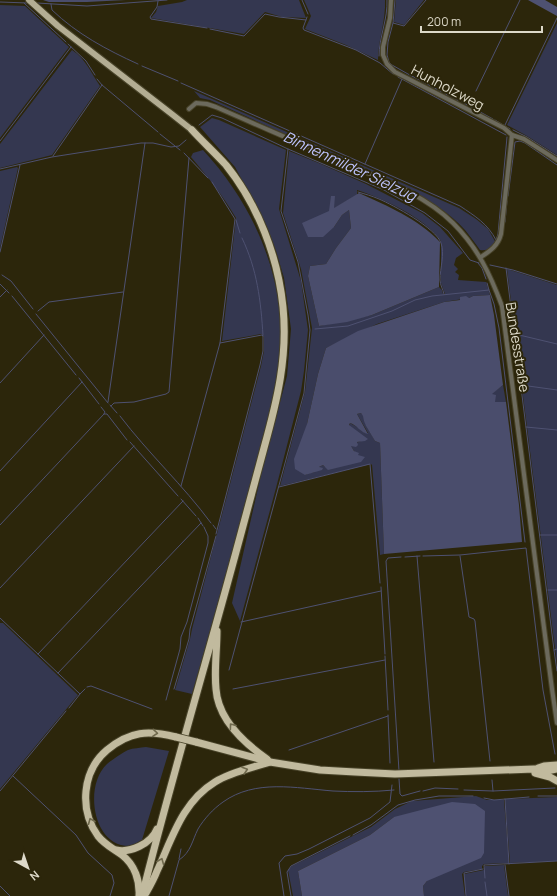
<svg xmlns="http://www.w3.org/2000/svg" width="557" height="896" font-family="Manrope,sans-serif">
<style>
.green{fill:#343750;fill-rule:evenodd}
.forest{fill:#4a4d6c}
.water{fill:#4e5171}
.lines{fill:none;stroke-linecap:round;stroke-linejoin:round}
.stream{stroke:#4e5171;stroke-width:1}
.minor-casing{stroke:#484329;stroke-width:6}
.primary-casing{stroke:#484329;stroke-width:8}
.trunk-casing{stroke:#484329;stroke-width:9}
.minor{stroke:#6c6a5d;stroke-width:4}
.primary{stroke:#b3ad93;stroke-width:6}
.trunk{stroke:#c1ba9e;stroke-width:7}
.trunk-bridge-casing{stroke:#484329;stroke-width:9;stroke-linecap:butt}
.trunk-bridge{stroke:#c1ba9e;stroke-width:7}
.oneway{stroke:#6f694d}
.labels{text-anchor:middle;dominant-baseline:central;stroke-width:4;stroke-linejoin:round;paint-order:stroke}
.street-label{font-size:14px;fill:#ddd9c9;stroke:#2c260b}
.water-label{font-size:15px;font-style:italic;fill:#bdc3fd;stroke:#2c260b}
</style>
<rect width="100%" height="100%" fill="#2c260b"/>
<!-- green -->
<g class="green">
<path d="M187 0H299L306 18 282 17 265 12 244 34 151 18 156 12 158 6 182 2Z"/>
<path d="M304 0H385C386 21 378 40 378 60L346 45 305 29 311 16Z"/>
<path d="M396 0H424L404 25 394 22Z"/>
<path d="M0 5 25 6 69 47 0 138Z"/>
<path d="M557 23V155L527 136 507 125Z"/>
<path d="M72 50C86 59 91 73 100 86L52 155 0 168V144Z"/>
<path d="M194 91 459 208 476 219 488 229 496 243C491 248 488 251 480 250 475 243 470 236 465 230 451 214 433 203 415 193L210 100 200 98Z"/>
<path d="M212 118 219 120 286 150 279 209 301 281 308 330 304 371 301 391 276 488 240 621 232 603 263 466 287 376 291 329 284 278 276 251 266 225 235 167 200 127Z"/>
<path d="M203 150C253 204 284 274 281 348 280 367 276 386 272 405L221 594 192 694 175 690 190 639 192 629 261 366 264 351V336L261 334 222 341 236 218C223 196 208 177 191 157L193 153Z"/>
<path d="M289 151 321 164 366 184 422 213 440 227 463 253 456 258 454 265 458 269 455 272 459 275 458 280 486 282 490 295 473 296 469 298 444 302 377 324 326 348 318 374 307 424 305 475 310 473 315 472 319 467 323 465 325 467 357 455 350 445 361 441H365L349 426 350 423 359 428 365 433H368L357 414 361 413 364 416C364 426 371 432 375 441L380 443 384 554 380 555 372 465 371 464 280 486 305 392 312 328 301 269 283 213ZM357 190C384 199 425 218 441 241V283L445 294H443L442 290 439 287 372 315 319 326 308 276 310 266 326 264 336 248 351 228 349 210 342 215 334 227 331 196 333 209 357 195Z"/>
<path d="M17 167 18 168 0 248V171Z"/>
<path d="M507 269 557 285V664Z"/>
<path d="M503 385 506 402H495L491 394Z"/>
<path d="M0 623H3L78 695 0 789Z"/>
<path d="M146 747 169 751 142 840C138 842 133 846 129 846 92 846 84 785 107 764 113 759 122 753 128 750 133 748 140 748 146 747Z"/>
<path d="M476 796 487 800H504L509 863 484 864 482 866V869L464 872 462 874 465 896H424L423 886 427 881 394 817 370 835 298 871 302 896H293L288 870 292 866 371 827 395 809 412 801Z"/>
<path d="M557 797V861L510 863 505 799Z"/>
<path d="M504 865 508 896H466L464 874 484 870 485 866Z"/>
</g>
<!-- forest -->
<g class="forest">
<path d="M43 0H126L87 2H49Z"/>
<path d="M359 193C388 206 418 219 440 242L439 287 372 315 347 322 319 326 308 276 310 266 326 264 336 248 351 228 349 210 342 215 334 227 323 237H308L302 223 329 211 331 196H335L334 208Z"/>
<path d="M490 295 494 315 503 385 492 394 496 395 495 402H506L519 505 522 542 384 554 380 443 375 441 366 426 364 421 363 416 361 413 357 414 368 434C361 433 357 425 350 423L349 425 368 439 365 441 357 442 358 445 356 447 351 446 354 451 359 453 358 455 365 457 361 462 328 470 323 465 319 467 323 468 322 470 305 475 295 469 294 459 307 424 318 374 326 348 358 331 444 302 460 300V297L466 296 469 298 473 296Z"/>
</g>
<!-- water -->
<g class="water">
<path d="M528 0H545L557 7V16Z"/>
<path d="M452 802 475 804 485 811 484 853 481 858 427 881 423 886 424 896H302L298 871 370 835 394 817Z"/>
</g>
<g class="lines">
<!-- stream -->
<g class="stream">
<path d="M302 0 308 14"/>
<path d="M395 0 393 23 404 26 426 0"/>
<path d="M158 1 157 7 150 17 151 19 207 28"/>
<path d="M0 2 27 3"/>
<path d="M24 3 66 42"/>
<path d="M37 3 87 6 167 0"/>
<path d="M51 4 52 10C77 34 107 50 138 64"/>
<path d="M307 17 303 28 304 30 356 50 380 63 393 74"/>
<path d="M393 23 388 42 387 55 389 62 392 65 408 74 459 101"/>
<path d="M210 29 244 36 265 14 279 17 306 20"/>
<path d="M68 44 86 61 95 75"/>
<path d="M379 56C379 37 388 19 387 0"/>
<path d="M142 66 178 81"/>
<path d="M398 77 506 135"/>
<path d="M97 79 102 85 158 132"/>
<path d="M181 83 460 206C475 216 488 224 496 240"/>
<path d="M476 91 520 0"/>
<path d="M462 102 493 119"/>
<path d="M495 120 510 129"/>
<path d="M199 125 212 115 222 118 288 149 384 190 425 213 448 231 470 260 479 263"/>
<path d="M505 125 557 18"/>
<path d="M513 130 527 137 557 156"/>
<path d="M160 134 180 150"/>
<path d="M0 141 71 47"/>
<path d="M184 153 208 178"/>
<path d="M53 156 102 85"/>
<path d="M365 164 402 79"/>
<path d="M0 169 52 157 141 143H153L171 147 179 146 186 140"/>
<path d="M358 192C365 194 372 196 379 199 393 205 436 228 441 243 445 254 440 268 440 280 440 285 443 289 444 294"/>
<path d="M508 196 515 142 520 141 525 143 557 165"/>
<path d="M236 220 240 233"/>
<path d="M505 222 507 201"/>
<path d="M242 238C257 269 261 301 263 336"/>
<path d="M496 240 498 234 507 137"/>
<path d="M0 252 20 165"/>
<path d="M478 263 482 268 486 279"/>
<path d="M490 265 513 270 557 284"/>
<path d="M506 268 554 650"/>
<path d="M2 275 11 281 33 309"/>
<path d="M0 284 9 293"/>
<path d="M489 290 494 304 499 328 525 542"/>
<path d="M12 296 76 375"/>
<path d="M0 297 7 290"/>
<path d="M38 311 49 302 123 292"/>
<path d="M36 314 108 403"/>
<path d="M315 329 348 326 392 311 415 300 432 296 489 290 487 283"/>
<path d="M515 334 557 344"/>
<path d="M79 378 99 404"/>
<path d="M0 383 44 335"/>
<path d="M521 385 557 390"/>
<path d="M108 402 145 143"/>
<path d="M110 405 117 413"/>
<path d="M111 406 114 403 134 402 166 394 169 392 189 158"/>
<path d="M104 414H107L127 440"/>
<path d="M120 416C148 453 183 485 211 523"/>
<path d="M526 427 557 430"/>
<path d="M130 442 178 496"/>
<path d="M0 471 82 382"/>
<path d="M181 486 220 343 235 219 212 182"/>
<path d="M279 487 370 464 380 583"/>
<path d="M181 499 196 516"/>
<path d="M198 518 203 526"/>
<path d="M0 525 104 414 105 412 101 407"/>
<path d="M213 525 216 529"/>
<path d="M216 534 260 365 263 351V336L262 335 220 343"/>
<path d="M540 535H557"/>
<path d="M417 556 434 762"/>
<path d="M423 556 460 555 526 548 543 690 555 754"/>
<path d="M460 556 469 617 474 619 475 621 490 761"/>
<path d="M405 557 420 556"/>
<path d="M381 587 385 654"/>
<path d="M0 588 134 446"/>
<path d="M548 590H557"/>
<path d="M0 618 80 694 69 708"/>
<path d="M241 622 381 591"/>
<path d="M557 649 554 650 557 671"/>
<path d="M38 654 183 501"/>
<path d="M385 656 388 710"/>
<path d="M229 670 304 393 310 330 308 315 298 262 281 211 288 149"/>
<path d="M58 673 201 523"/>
<path d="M87 687 91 686 152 709"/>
<path d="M174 689 189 639 190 629 216 536"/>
<path d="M233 689 385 660"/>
<path d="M80 694 85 689"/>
<path d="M166 700 180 649 181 637 187 622 208 543V536L204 527"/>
<path d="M388 715 390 763"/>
<path d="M289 750 388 716"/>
<path d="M399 771 386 561 388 558 401 557"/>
<path d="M13 776 76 835 88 853 112 875 114 883 110 896"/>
<path d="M399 779 400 794 402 796 420 791"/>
<path d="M492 780 493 791"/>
<path d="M464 790 493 791 555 788"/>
<path d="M0 791 66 711"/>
<path d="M423 791 435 788 458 789"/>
<path d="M538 796H557"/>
<path d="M484 798 494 800 529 797"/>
<path d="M505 799 509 864"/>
<path d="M353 835 371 825 398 805 415 800 439 796H473"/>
<path d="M179 859 181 849"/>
<path d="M505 865 509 896"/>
<path d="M485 878 484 865 557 861"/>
<path d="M485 882 487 896"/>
<path d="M0 886 10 896"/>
<path d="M169 896 179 860C191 852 192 841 198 829 204 819 213 809 223 802 255 779 296 788 333 791 352 792 374 792 394 790"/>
<path d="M284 896 279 863 285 856 297 854 309 849 370 818 390 802 392 785"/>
<path d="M291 896 287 872 291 866 350 836"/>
<path d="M466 896 464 873 483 869"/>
</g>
<!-- minor casing -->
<g class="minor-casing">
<g id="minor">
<path d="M391 0 390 18 383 47V55L387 64 395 72 504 128 512 135 524 139 557 160"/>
<path d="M189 109 196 103 207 104 216 107C259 126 302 144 344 163 381 179 424 194 453 223 478 248 490 274 502 306L552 689 557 723"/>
<path d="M481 257C490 251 498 246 501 234L512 135"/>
</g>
</g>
<!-- primary casing -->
<g class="primary-casing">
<path id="primary" d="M29 0 58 26 173 115 192 130"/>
</g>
<!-- trunk casing -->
<g class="trunk-casing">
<g id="trunk">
<path d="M217 631C217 650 214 670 216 689 218 719 244 743 267 759"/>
<path d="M196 742 270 762 320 770 355 772 395 774 534 769 547 771 557 769"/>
<path d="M538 768 544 766 557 765"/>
<path d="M535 773 550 777 557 781"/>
<path d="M116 850C130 853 151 844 157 829"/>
<path d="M146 893C150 886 154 879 157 871 172 839 182 802 215 782 231 772 252 768 270 762"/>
<path d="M139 896C140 881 135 865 122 855 114 849 105 845 98 836 79 810 82 771 107 750 130 731 148 730 176 737"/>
<path d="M142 896C173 772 210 650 243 526 250 500 257 474 264 448 277 401 288 357 283 307 278 257 258 205 226 165 215 153 203 142 192 130"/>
</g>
</g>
<!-- minor -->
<use href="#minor" class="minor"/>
<!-- primary -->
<use href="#primary" class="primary"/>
<!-- trunk -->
<use href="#trunk" class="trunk"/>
<!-- trunk-bridge casing -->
<g class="trunk-bridge-casing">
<path id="trunk-bridge" d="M176 737 196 742"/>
</g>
<!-- trunk-bridge -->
<use href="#trunk-bridge" class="trunk-bridge"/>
</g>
<!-- one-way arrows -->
<defs><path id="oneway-chevron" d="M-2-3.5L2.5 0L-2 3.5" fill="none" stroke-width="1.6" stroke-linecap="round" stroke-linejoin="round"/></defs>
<g class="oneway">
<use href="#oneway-chevron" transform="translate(232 726) rotate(-126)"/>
<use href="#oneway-chevron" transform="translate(155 733) rotate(5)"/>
<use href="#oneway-chevron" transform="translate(245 770) rotate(-18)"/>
<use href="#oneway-chevron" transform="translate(91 821) rotate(-112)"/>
<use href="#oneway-chevron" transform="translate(161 861) rotate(-68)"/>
</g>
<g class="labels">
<!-- street labels -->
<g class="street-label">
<text transform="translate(448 87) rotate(28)">Hunholzweg</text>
<text transform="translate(518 347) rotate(81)">Bundesstraße</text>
</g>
<!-- water labels -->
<g class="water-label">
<text transform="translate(350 166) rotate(25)">Binnenmilder Sielzug</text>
</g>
</g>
<!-- north arrow -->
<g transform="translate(28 868) rotate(140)" stroke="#2c260b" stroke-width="3" paint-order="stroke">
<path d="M0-3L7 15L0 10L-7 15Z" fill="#ddd9c9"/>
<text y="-6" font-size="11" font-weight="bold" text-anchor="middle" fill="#ddd9c9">N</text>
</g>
<!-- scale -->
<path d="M421 26v6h121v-6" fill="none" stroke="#ddd9c9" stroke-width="2"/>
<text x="427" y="26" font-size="12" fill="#ddd9c9" stroke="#2c260b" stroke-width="3" paint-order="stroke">200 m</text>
</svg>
